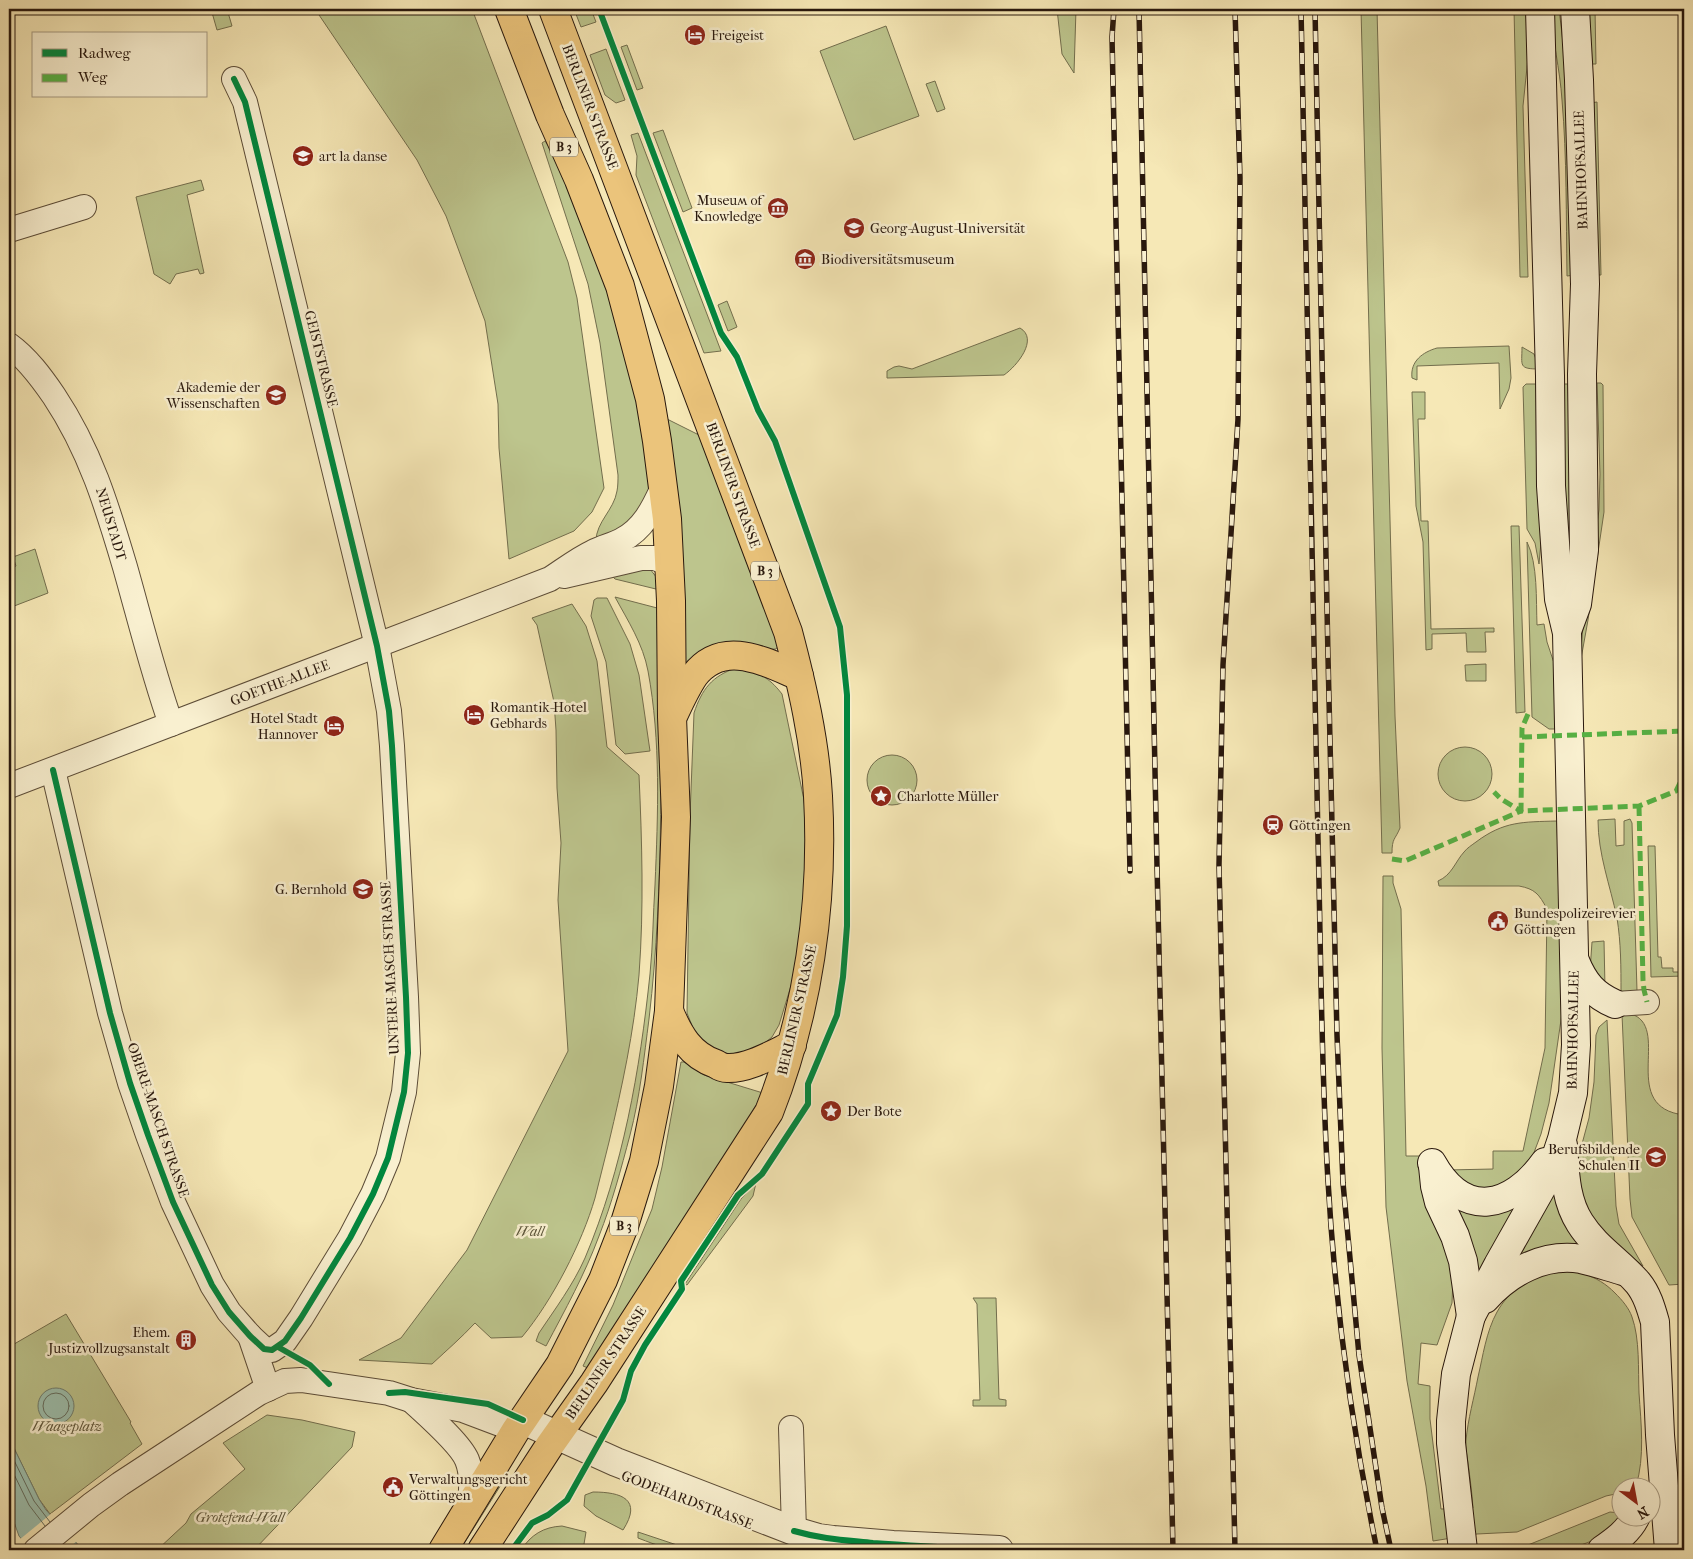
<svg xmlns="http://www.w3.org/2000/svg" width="1693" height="1559" font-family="'IM FELL French Canon',serif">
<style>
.green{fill:#bdc58d;stroke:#736e4d}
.water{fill:#9dc0ae;stroke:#6f7d6e}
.pier{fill:#f6e8b6}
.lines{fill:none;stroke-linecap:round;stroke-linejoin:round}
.shore{stroke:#636c5e;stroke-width:1}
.minor-casing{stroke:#5c4c37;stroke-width:26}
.tertiary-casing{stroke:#5c4c37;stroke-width:30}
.secondary-casing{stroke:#29180d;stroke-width:30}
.primary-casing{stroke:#29180d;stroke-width:30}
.minor{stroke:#f9f0d0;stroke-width:24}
.tertiary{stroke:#f9f0d0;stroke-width:28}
.secondary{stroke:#f9f0d0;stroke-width:28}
.primary{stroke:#ebc47b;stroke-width:28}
.rail-casing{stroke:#29180d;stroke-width:5.5}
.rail{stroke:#f9f0d0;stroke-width:4;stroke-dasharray:11;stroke-linecap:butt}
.quiet{stroke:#56b144;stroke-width:5;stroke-dasharray:10 5;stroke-linecap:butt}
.cycleway-casing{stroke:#f9f0d0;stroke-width:9}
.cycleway{stroke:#00873e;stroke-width:6}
.labels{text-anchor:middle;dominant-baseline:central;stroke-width:5;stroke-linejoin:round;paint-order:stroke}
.shield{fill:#f9f0d0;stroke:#675948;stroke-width:1}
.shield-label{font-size:12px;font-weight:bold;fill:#29180d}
.poi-label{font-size:14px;fill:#29180d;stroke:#f9f0d0;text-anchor:start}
.street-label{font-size:14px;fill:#29180d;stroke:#f9f0d0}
.park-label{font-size:14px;font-style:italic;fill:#5d553a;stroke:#f9f0d0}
</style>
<rect width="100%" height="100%" fill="#f6e8b6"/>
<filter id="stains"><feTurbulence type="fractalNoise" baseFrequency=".004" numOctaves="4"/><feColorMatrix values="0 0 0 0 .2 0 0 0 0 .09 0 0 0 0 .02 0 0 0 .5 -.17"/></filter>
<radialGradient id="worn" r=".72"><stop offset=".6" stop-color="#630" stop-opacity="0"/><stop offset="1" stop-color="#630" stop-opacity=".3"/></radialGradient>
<!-- green -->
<g class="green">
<path d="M211 9H227L232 26 217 30Z"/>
<path d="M315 9H472L568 262 577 298 604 488 592 512 574 531 509 559 499 448 498 404 485 321 446 216 417 160Z"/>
<path d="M574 9H591L596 22 581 27Z"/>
<path d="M1057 9H1076L1074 73 1062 54Z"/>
<path d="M1361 9H1377L1395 716 1400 828C1395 840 1392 838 1392 853H1382Z"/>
<path d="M1514 9H1531L1530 38 1523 106 1528 277H1520Z"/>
<path d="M1551 9H1559L1569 92 1575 275 1567 276C1566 217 1567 158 1562 100 1560 69 1552 39 1551 9Z"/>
<path d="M1588 9H1595L1596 64H1589Z"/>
<path d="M886 26 919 116 854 140 820 51Z"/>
<path d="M627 45 643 88 637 90 621 47Z"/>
<path d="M606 49 625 100 616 103 605 95 590 55Z"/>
<path d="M935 81 945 109 937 112 926 84Z"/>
<path d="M1597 102 1601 275H1594L1590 103Z"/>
<path d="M663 130 692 208 683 212 653 133Z"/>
<path d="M638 133 721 351 704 353 636 175 637 156 631 135Z"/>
<path d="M545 141 556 158 599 257 643 423 652 484 635 521 596 541C596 522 614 510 617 491 618 486 618 480 618 475L600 343 588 284 542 143Z"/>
<path d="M201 180 204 190 187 195 204 273 200 274 198 269 176 274 170 284 154 274 136 197Z"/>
<path d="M727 301 737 327 728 331 718 305Z"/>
<path d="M1020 328C1039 339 1017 366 1004 375L887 378V371L894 367 899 366 912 369Z"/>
<path d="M1509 346 1511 378 1509 389 1500 409 1499 363 1417 366V380L1412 378C1410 361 1423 352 1437 348Z"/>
<path d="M1522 347 1534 354 1540 369C1518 369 1522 366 1522 347Z"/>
<path d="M1597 383H1601L1603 385 1604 512 1588 620 1579 670 1584 616 1599 510 1600 474Z"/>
<path d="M1526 384H1540L1541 542 1539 564 1535 543 1527 529 1523 387Z"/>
<path d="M1560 384H1568L1571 496 1577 530 1565 600Z"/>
<path d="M1412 392H1425V419H1418L1421 521H1428L1431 629 1494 628V632H1485L1486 652H1467L1466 633 1432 634V649L1426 650 1423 542 1416 506Z"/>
<path d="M665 418 703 437 771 621 778 646 776 649 702 652 684 666Z"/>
<path d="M1511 526H1519L1525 712 1516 713Z"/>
<path d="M1527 542C1538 564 1536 600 1537 625L1544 624 1547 642 1554 663 1555 729H1549L1532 717Z"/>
<path d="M35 549 48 593 9 608V569L16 566 13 557Z"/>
<path d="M650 569 657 578 660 590 615 579 609 573Z"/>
<path d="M615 597 661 609C660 746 665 883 649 1019 644 1057 640 1097 630 1135 621 1169 612 1203 599 1236 585 1274 565 1310 546 1346L536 1341 539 1333C555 1309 573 1285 585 1258 623 1168 640 1070 650 974 653 945 653 915 655 885 658 814 661 741 648 671 643 644 628 621 615 597Z"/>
<path d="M597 598H607L630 644 639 675 650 751 625 754 616 745 606 662 591 616 594 600Z"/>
<path d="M572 604 586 626 597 661 607 747 639 775C642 842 644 908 639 975 634 1032 622 1087 609 1142 604 1161 600 1179 595 1198 582 1243 552 1301 522 1337L491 1338 475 1323C461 1338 447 1350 432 1364L359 1360 401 1338 467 1250 568 1051 558 900 561 843 557 788 556 730 554 702 537 625 532 618Z"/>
<path d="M1486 664V681H1466L1465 665Z"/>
<path d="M736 668C759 673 768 676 782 694L804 800 809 847 798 963 779 1025 772 1037 761 1046 741 1054H730L718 1051 708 1045 695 1033 687 1013 690 816 694 713C702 689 712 676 736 668Z"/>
<circle cx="1465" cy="774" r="27"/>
<circle cx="892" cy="780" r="25"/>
<path d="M1615 819 1616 846 1624 845V821L1630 819 1632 823 1637 991 1621 992C1621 967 1621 943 1617 918 1610 885 1598 854 1598 820Z"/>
<path d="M1557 821 1562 1013 1549 1103 1541 1134 1530 1163 1503 1187 1475 1189 1447 1170 1493 1169V1151H1523L1545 1048 1547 909C1539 894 1535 889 1519 886H1439L1438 881C1452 875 1455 862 1464 852 1467 848 1472 845 1476 842 1504 821 1523 822 1557 821Z"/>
<path d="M1648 846H1655L1658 957H1661L1662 968H1673V972H1684V976L1651 977Z"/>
<path d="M1383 876H1393V883L1401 909 1406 1156H1421L1449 1256 1453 1278 1452 1303 1437 1345 1421 1343 1418 1384 1430 1386V1419L1441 1509 1473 1508C1472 1493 1470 1478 1468 1463 1467 1455 1465 1447 1466 1440 1468 1419 1474 1398 1478 1377 1483 1356 1486 1332 1497 1312 1521 1269 1579 1256 1615 1293 1622 1300 1629 1308 1632 1317 1640 1339 1638 1370 1639 1393 1641 1423 1645 1457 1636 1486H1620V1493L1606 1496 1517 1532 1477 1534 1433 1541 1426 1486 1407 1381 1386 1207 1382 1048Z"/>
<path d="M1604 941 1605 988 1590 971 1592 942Z"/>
<path d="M1622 1014C1626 1014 1631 1014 1634 1015 1670 1031 1619 1107 1684 1115V1284L1669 1285 1632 1217 1630 1199Z"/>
<path d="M1607 1020 1616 1206 1619 1224 1643 1266 1599 1230 1589 1219 1575 1170 1589 1118 1594 1082 1596 1035 1599 1027Z"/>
<path d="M681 1062H684L704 1075 763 1093 725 1160 588 1368 583 1366 613 1305 652 1209 662 1167Z"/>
<path d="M756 1183 753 1196 687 1285 685 1284 741 1199Z"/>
<path d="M1562 1191 1600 1250 1509 1265 1550 1193Z"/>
<path d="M1451 1195H1521L1474 1286Z"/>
<path d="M973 1298H996L999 1399 1006 1400V1406H973V1400H980L977 1304Z"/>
<path d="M66 1314 131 1422 130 1423 142 1444 50 1514 39 1499 9 1438V1347Z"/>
<path d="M267 1415 302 1420 355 1432 352 1447 254 1550H157L186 1523 191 1514 245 1469 223 1443Z"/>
<path d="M500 1478 504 1480 460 1550H454Z"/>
<path d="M593 1492C621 1492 643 1499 623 1530L596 1516 584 1506 585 1495Z"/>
<path d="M1610 1512 1620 1513V1516L1623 1517 1597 1539 1581 1545 1572 1547H1523Z"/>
<path d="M562 1526 586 1532 583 1550H521C531 1535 543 1527 562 1526Z"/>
<path d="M638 1532 692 1550C668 1550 659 1546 638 1538Z"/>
</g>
<!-- water -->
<g class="water">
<circle cx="56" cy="1406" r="18"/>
<path d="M9 1438 39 1499 46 1510 83 1550H31L19 1536 9 1508Z"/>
</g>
<!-- pier -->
<path class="pier" d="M52 1513 77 1541 66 1550H27L19 1540Z"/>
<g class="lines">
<!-- shore -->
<g class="shore">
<circle cx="56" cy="1406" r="13"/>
<path d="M9 1450 34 1501 50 1522"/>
<path d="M9 1464 29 1505 45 1526"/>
</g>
<!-- minor casing -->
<g class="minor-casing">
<g id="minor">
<path d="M9 230 84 207"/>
<path d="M9 345C27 358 41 377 54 396 90 450 107 506 125 567 140 620 153 673 171 724"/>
<path d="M564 576 641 558H655L670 564"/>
<path d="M53 770 110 1013 130 1083 148 1135 173 1202 212 1285 229 1312 250 1336 264 1349 272 1350 285 1341 301 1318 350 1238 373 1194 388 1158 404 1092 408 1053 406 997 392 746 389 711 377 646 245 102 234 79"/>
<path d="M9 786 550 579C564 570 578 559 593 552 602 547 613 545 622 540 643 529 653 509 662 489"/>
<path d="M1615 1004 1647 1002"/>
<path d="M250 1336 268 1389"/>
<path d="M411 1400C426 1414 460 1443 467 1460 473 1475 471 1491 470 1507"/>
<path d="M791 1428 794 1531"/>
<path d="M36 1550 91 1505 120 1484 259 1393 285 1381 301 1380 389 1393 411 1400 463 1410 516 1430"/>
</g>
</g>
<!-- tertiary casing -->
<g class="tertiary-casing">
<path id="tertiary" d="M523 1420 616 1462 794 1531 818 1538 833 1540 893 1545 999 1550"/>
</g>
<!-- secondary casing -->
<g class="secondary-casing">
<g id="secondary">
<path d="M1567 631 1577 604 1584 550 1582 374 1585 284 1579 80 1575 9"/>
<path d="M1575 961C1584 983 1594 995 1615 1004"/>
<path d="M1563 1145C1565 1172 1565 1200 1580 1223 1595 1247 1620 1262 1638 1283 1647 1294 1651 1308 1655 1322L1660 1435 1669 1550"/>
<path d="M1432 1163C1464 1220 1511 1209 1545 1162"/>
<path d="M1433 1166 1435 1186 1439 1202 1455 1236 1463 1261 1471 1316"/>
<path d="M1485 1299C1509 1272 1544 1253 1581 1259 1595 1262 1609 1267 1623 1271"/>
<path d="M1463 1550 1451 1443V1421L1456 1374 1471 1316 1498 1265 1542 1187 1556 1157 1562 1139 1573 1093 1576 1045 1567 633 1559 599 1551 486 1550 376 1540 9"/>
<path d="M1602 1550C1615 1541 1629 1531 1636 1516"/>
</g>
</g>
<!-- primary casing -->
<g class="primary-casing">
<g id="primary">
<path d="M674 714C680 701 686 688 694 676 723 638 765 662 799 676"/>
<path d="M669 1011C679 1035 690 1055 716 1064 719 1066 723 1068 727 1068 748 1069 773 1054 792 1045"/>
<path d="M443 1550 516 1430 560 1365 603 1280 624 1226 644 1161 659 1086 669 1011 676 817 672 717 671 601 667 519 657 441 650 399 620 286 579 180 550 115 509 9"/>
<path d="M482 1550 550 1445 594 1383 769 1112C808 1013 824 903 818 796 815 741 802 685 788 632L553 9"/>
</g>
</g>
<!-- minor -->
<use href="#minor" class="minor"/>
<!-- tertiary -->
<use href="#tertiary" class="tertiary"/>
<!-- secondary -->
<use href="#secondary" class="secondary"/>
<!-- primary -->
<use href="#primary" class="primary"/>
<!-- rail casing -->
<g class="rail-casing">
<g id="rail">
<path d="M1114 9 1112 37 1130 871"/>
<path d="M1139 9 1157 866 1173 1550"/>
<path d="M1235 9 1240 178 1238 419 1223 665 1219 865 1235 1550"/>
<path d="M1301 9C1307 286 1311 563 1318 839 1321 953 1321 1067 1328 1181 1335 1305 1352 1429 1377 1550"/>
<path d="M1315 9 1328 657 1337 1035 1343 1183 1359 1355 1382 1508 1391 1550"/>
</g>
</g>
<!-- rail -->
<use href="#rail" class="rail"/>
<!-- quiet -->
<g class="quiet">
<path d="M1528 714 1522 728 1521 811 1639 806 1676 791 1684 775"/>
<path d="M1522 737 1684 731"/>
<path d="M1639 806 1643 980 1644 990 1647 1002"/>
<path d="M1392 859 1405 861 1521 811 1501 799 1494 792"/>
</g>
<!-- cycleway casing -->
<g class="cycleway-casing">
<g id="cycleway">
<path d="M53 770 110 1013 130 1083 148 1135 173 1202 212 1285 229 1312 250 1336 264 1349 272 1350 285 1341 301 1318 350 1238 373 1194 388 1158 404 1092 408 1053 406 997 392 746 389 711 377 646 245 102 234 79"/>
<path d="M278 1347 310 1365 329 1384"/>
<path d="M389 1393 405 1392 488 1404 523 1420"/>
<path d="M794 1531C822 1539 844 1540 873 1543 915 1546 957 1548 999 1550"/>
<path d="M512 1550 532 1523 548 1515 567 1500 623 1400 631 1371 645 1345 682 1289 681 1281 738 1195 762 1174 808 1104V1084L837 1015 843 977 847 926V695L840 627 775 441 758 410 737 357 721 333 599 9"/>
</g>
</g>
<!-- cycleway -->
<use href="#cycleway" class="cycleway"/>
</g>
<!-- icons -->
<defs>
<g id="hotel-disc" transform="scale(1.125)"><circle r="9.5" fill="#8f2418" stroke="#f9f0d0"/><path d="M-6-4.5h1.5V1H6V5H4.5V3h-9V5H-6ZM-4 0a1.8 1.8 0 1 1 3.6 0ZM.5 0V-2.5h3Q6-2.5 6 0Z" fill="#fff"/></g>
<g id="university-disc" transform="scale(1.125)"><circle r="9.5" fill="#8f2418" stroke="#f9f0d0"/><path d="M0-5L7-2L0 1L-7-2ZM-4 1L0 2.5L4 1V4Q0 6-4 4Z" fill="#fff"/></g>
<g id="museum-disc" transform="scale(1.125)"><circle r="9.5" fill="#8f2418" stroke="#f9f0d0"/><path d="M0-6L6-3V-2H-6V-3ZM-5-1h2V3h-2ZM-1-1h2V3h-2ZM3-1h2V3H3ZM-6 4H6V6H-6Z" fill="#fff"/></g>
<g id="sight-disc" transform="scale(1.125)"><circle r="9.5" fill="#8f2418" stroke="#f9f0d0"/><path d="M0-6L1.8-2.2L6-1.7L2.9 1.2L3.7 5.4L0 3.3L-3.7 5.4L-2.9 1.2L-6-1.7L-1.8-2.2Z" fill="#fff"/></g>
<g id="station-disc" transform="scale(1.125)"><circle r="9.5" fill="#8f2418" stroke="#f9f0d0"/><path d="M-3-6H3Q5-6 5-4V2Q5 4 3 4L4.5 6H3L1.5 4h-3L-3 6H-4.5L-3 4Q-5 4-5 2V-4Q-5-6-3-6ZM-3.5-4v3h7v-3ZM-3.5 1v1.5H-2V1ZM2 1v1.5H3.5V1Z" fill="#fff"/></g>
<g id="civic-disc" transform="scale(1.125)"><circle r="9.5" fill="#8f2418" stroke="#f9f0d0"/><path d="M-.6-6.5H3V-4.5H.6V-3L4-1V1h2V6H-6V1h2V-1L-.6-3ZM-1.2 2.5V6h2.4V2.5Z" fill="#fff"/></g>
<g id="school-disc" transform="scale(1.125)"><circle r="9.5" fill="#8f2418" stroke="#f9f0d0"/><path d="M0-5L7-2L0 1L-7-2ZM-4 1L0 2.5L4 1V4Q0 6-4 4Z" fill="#fff"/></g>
<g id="building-disc" transform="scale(1.125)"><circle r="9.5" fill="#8f2418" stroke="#f9f0d0"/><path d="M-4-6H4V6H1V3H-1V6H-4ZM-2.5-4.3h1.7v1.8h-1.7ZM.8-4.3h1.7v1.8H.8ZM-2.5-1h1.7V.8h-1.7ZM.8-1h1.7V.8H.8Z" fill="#fff"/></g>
</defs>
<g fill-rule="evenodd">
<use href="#hotel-disc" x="695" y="35"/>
<use href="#university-disc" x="303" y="156"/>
<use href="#museum-disc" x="778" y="208"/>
<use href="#university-disc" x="854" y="228"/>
<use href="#museum-disc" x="805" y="259"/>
<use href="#university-disc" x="276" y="395"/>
<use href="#hotel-disc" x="474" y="715"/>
<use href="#hotel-disc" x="334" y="726"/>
<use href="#sight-disc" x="881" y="796"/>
<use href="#station-disc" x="1273" y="825"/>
<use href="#university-disc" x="363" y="889"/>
<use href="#civic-disc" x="1498" y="921"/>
<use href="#sight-disc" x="831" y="1111"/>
<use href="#school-disc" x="1656" y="1157"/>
<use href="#building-disc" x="186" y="1340"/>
<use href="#civic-disc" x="393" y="1487"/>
</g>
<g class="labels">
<!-- shield labels -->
<g class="shield">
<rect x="550" y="137.5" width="28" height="19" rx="4"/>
<rect x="751" y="561.5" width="28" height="19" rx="4"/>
<rect x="610" y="1216.5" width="28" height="19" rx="4"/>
</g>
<g class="shield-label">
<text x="564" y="147">B 3</text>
<text x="765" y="571">B 3</text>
<text x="624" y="1226">B 3</text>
</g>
<!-- poi labels -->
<g class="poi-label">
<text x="711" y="35">Freigeist</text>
<text x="319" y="156">art la danse</text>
<text x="762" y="200" text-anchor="end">Museuʍ of<tspan x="762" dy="16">Knowledge</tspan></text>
<text x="870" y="228">Georg-August-Universität</text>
<text x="821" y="259">Biodiversitätsmuseum</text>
<text x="260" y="387" text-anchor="end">Akademie der<tspan x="260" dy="16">Wissenschaften</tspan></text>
<text x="490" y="707">Romantik-Hotel<tspan x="490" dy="16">Gebhards</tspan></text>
<text x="318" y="718" text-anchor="end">Hotel Stadt<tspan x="318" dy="16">Hannover</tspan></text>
<text x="897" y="796">Charlotte Müller</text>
<text x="1289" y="825">Göttingen</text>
<text x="347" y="889" text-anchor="end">G. Bernhold</text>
<text x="1514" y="913">Bundespolizeirevier<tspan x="1514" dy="16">Göttingen</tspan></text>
<text x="847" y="1111">Der Bote</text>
<text x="1640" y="1149" text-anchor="end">Berufsbildende<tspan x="1640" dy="16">Schulen II</tspan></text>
<text x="170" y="1332" text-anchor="end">Ehem.<tspan x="170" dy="16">Justizvollzugsanstalt</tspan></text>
<text x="409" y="1479">Verwaltungsgericht<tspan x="409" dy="16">Göttingen</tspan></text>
</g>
<!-- street labels -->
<g class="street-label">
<text transform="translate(590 107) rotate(69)">BERLINER STRASSE</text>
<text transform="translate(1581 170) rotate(-92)">BAHNHOFSALLEE</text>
<text transform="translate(321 359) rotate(76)">GEISTSTRASSE</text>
<text transform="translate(733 485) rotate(70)">BERLINER STRASSE</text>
<text transform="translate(111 524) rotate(73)">NEUSTADT</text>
<text transform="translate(280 683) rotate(-21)">GOETHE-ALLEE</text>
<text transform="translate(390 968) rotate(-93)">UNTERE-MASCH-STRASSE</text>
<text transform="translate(797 1010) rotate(-77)">BERLINER STRASSE</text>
<text transform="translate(1573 1030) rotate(-89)">BAHNHOFSALLEE</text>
<text transform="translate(158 1120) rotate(71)">OBERE-MASCH-STRASSE</text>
<text transform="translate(606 1363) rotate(-56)">BERLINER STRASSE</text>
<text transform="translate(687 1500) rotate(21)">GODEHARDSTRASSE</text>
</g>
<!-- park labels -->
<g class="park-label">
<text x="530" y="1231">Wall</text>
<text x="67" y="1426">Waageplatz</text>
<text x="240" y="1517">Grotefend-Wall</text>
</g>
</g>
<!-- margin -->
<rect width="1693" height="1559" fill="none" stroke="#f6e8b6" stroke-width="30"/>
<rect x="10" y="10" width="1673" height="1539" fill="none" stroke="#29180d" stroke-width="2.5"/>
<rect x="15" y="15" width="1663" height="1529" fill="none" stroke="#29180d"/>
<!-- legend -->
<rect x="32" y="32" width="175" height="65" fill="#f9f0d0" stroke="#a69a82"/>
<rect x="42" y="49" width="25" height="8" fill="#00873e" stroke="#a69a82"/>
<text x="78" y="58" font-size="15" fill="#29180d">Radweg</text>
<rect x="42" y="74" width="25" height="8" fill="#56b144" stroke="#a69a82"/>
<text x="78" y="82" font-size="15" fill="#29180d">Weg</text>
<!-- north arrow -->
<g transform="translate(1636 1502) rotate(148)"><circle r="24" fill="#f9f0d0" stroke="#a69a82"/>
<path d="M0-4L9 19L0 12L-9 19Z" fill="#8f2418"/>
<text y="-8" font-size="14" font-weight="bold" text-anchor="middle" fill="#29180d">N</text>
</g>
<rect width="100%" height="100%" filter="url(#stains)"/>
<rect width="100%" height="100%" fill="url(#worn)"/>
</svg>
